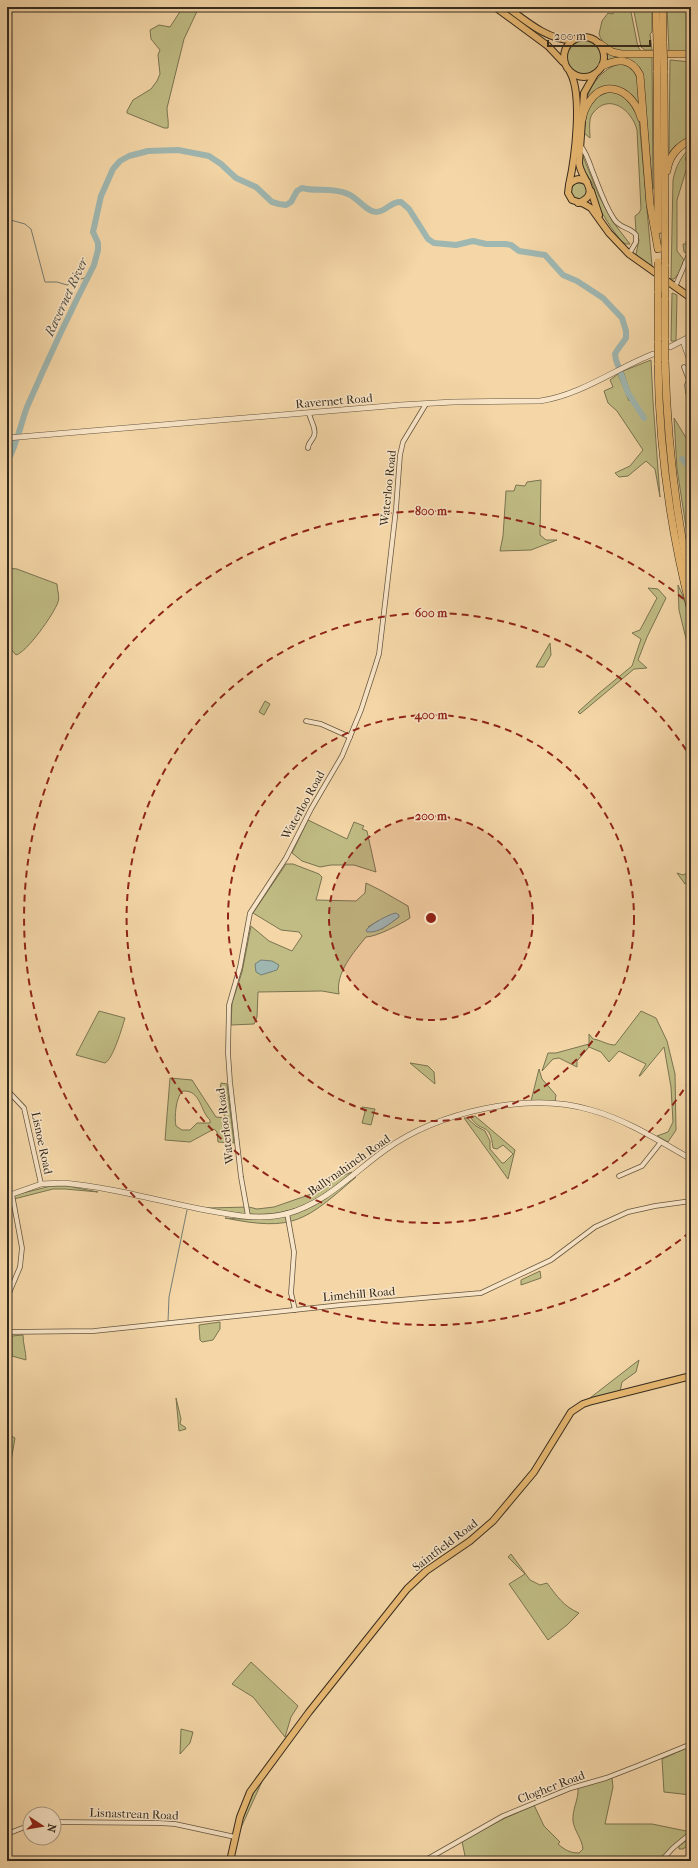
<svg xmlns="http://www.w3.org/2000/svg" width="698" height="1868" font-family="'IM FELL French Canon',serif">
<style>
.green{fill:#c0bc84;stroke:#7a7451;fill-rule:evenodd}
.water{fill:#9fb7b1;stroke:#757f76}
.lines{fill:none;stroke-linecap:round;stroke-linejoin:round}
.stream{stroke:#757f76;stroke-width:1}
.river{stroke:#9fb7b1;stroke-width:6}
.minor-casing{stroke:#655640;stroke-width:5.5}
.tertiary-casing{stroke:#655640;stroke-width:6}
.primary-casing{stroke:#352b1e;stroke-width:8}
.trunk-casing{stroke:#352b1e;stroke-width:8}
.motorway-casing{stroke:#352b1e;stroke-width:8}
.minor{stroke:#f8e4c6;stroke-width:4}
.tertiary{stroke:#f8e4c6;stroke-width:5}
.primary{stroke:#eabb74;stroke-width:6}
.trunk{stroke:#eabb74;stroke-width:6}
.motorway{stroke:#eabb74;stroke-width:7}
.motorway-bridge-casing{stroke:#352b1e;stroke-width:8;stroke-linecap:butt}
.motorway-bridge{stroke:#eabb74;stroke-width:7}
.ring{fill:none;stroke:#8f2418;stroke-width:2;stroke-dasharray:7 5}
.labels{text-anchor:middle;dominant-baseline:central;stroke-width:3;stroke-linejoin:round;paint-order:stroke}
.street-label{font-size:12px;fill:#352b1e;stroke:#f8e4c6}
.water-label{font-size:13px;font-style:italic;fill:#504e43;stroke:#f8e4c6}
.centre{fill:#8f2418;stroke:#f8e4c6;stroke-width:2}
.ring-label{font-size:12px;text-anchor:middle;font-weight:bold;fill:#8f2418;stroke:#f8e4c6;stroke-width:3;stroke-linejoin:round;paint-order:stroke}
</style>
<rect width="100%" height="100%" fill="#f4d6a7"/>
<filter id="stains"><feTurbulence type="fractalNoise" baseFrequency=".005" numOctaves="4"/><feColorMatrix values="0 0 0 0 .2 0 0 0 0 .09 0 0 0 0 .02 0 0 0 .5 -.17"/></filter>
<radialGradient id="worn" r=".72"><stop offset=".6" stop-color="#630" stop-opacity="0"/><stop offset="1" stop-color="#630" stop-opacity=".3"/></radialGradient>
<!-- green -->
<g class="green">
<path d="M183 7H199L184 39 167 108C167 115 169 122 168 128H164L127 113V111L133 100 151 89 157 81 160 74 158 55 160 50 151 39 150 30 159 25 170 27Z"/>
<path d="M630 7 638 47 642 52C625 51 605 53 599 34L602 21 608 13 613 14V8Z"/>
<path d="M633 7H652V32L650 34 652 50H645L641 47Z"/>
<path d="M667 7H691V52L669 51Z"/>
<circle cx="584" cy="58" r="17"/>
<path d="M607 54 652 56 653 189 642 76 623 58H615L607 61Z"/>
<path d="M670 60 691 62V136L675 146 669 153Z"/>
<path d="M620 64C641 67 639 89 640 106L629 93 613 88 586 102C589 85 604 67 620 64Z"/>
<path d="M609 92H619L626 95 639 119 652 266 638 257 636 254 639 240 636 232 635 216 639 213 641 209 637 130C632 110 609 92 593 113 588 118 590 131 590 138L584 133C586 113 587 99 609 92Z"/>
<path d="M691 147V159L688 156 685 158 688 164 677 200V251L684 260 679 273 674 279H671L673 180C676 165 681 157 691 147Z"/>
<path d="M582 154 599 196 613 222 630 244H626L622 242C611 228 604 218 597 202 595 196 595 188 592 183 585 171 581 169 582 154Z"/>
<circle cx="579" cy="191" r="8"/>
<path d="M691 238V244L686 253 684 252 683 244H686V241L688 242Z"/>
<path d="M672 293 677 295 676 341H671Z"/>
<path d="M651 360 653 401 660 497 655 469 646 461 628 476 619 477 615 473 630 466 643 450 617 411 608 403 604 391 613 387 610 380 618 374 629 401 632 398 623 371Z"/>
<path d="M674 418 691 446V559L677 469Z"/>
<path d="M541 480 540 535 546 540H557L531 550 500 551 503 536 506 491H514L516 485 525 486 527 482Z"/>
<path d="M7 568 17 569 57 584C57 589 60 597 58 602 54 614 27 652 16 655L10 648 7 639Z"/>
<path d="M678 585C690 608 691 634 691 659L679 610Z"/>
<path d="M648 588 658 589 666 598 647 637 638 660 647 668 634 669 580 714 578 712 598 694 632 666 641 639 632 633 640 630 657 598Z"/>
<path d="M550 643 551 655 544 667H536Z"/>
<path d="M265 701 270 704 264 715 259 712Z"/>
<path d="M308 820 347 839 354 822 364 826 362 829 367 831 376 872 354 865H331L320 867 302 861 292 853Z"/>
<path d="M286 864H293L319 874 322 877 316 900 356 901 365 893 366 883 382 891 408 906 410 918C401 924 376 937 366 937 354 952 335 973 339 994L322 991 258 992 257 1017 254 1024 231 1025 232 1003 242 972 251 926 269 941 292 951 302 936 299 932 281 930 253 913ZM399 917 382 929 368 927 378 921Z"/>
<path d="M691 871V878L685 884 677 873 683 875Z"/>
<path d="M99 1011 125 1018C122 1028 113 1059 105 1063L76 1055Z"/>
<path d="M641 1011 656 1018 667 1041 675 1074 676 1130 668 1142 657 1136 668 1132 673 1122 671 1087 664 1047 640 1076H639L646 1064 619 1051 609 1062 601 1052 589 1047 577 1061V1067L559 1058 553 1059 542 1071 548 1053H556L589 1044V1034L593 1039C601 1040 607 1045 615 1045Z"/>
<path d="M410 1063 428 1066 434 1072 435 1084Z"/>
<path d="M539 1069 542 1079 556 1095 555 1102 531 1101Z"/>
<path d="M170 1078 192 1080 216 1117 225 1118 219 1097 221 1083 227 1084 234 1143 218 1142 217 1132 214 1129 190 1142 165 1140ZM183 1091C201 1090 200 1111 210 1120V1123H197L190 1130H182L176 1126C174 1118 176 1095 183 1091Z"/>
<path d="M362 1107 375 1109 371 1125 362 1123 365 1112Z"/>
<path d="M475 1116 515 1150 508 1179 464 1118H467L476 1126 485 1131 490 1141V1149L502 1163H504L513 1154 503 1145 497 1149 493 1148C490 1121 482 1134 471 1118Z"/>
<path d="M352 1172C302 1216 271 1221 207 1208L249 1207 257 1209 274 1207 320 1191 336 1178Z"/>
<path d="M356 1177C305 1221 294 1232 225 1218 289 1223 305 1212 356 1177Z"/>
<path d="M51 1186H67L98 1192 65 1189H53L14 1199 15 1195Z"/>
<path d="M540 1271 541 1278 521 1285V1280Z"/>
<path d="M220 1322V1329L213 1340 202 1342 200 1340 199 1325Z"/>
<path d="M23 1335C23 1344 26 1351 26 1360L12 1356V1336Z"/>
<path d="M639 1360 636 1372 622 1382 620 1392 590 1398Z"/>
<path d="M176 1398 181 1419 180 1424 185 1427 186 1429 179 1431Z"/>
<path d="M7 1430 11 1436 15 1438 9 1473H7Z"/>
<path d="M511 1554 530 1580 540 1585 547 1583C556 1595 564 1607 579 1613L567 1625 548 1640 509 1584 525 1574 508 1557Z"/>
<path d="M251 1662 298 1706 291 1717 285 1737 253 1697 232 1684Z"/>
<path d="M181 1729 193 1732 190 1743 180 1754Z"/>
<path d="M691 1746V1795L664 1792 662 1759Z"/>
<path d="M265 1775 239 1832C242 1811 253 1792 265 1775Z"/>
<path d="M612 1778 613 1787 605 1824H652L691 1832 659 1861H466L462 1841 503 1819 534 1805 544 1826 560 1842 558 1844C565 1850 570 1853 579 1853L583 1849C582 1839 574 1830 573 1821 572 1809 579 1799 578 1788Z"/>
<path d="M691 1837V1843L683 1849H679V1846Z"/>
</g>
<!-- water -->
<g class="water">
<path d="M396 913 399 915V917C389 924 380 933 367 932L366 930C371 924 389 914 396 913Z"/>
<path d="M261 960 272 961 279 965 277 970 261 975 256 972 255 964Z"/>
</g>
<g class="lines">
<!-- stream -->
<g class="stream">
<path d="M7 219 25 224 31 229 45 282H57L67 285 74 281 88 277"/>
<path d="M168 1322 169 1297 187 1210"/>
</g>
<!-- river -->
<g class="river">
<path d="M682 459 691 469"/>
<path d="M7 462C17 445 20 426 27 407 48 359 70 312 94 265L98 250V243L93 232 101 196 113 169 120 161 129 156 148 151 178 150 209 156 221 164 236 178 256 187 272 202 279 204 286 205 291 202 297 191 302 188C317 192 332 187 348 194 358 198 367 212 376 212 386 212 391 201 401 202L409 209 428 239 434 243 456 245 473 241 486 244H505L511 245 519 251 545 255 563 275 577 281 603 298 622 318 626 331V338L618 349 615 354 616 360 628 393 644 418"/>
</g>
<!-- minor casing -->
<g class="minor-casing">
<g id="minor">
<path d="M580 145C586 152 589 161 592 170 599 187 604 204 614 219 620 229 631 227 636 235V242L629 254"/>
<path d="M685 263 689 264 691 275"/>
<path d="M675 287 691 250"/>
<path d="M684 367 689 380 687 385 688 393 691 392"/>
<path d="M308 448C308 443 312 441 314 436 317 429 310 420 309 413"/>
<path d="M306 721 321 724 350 737"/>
<path d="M7 1090 24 1108 41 1184"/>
<path d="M619 1176 642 1166 661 1142"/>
<path d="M287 1213 294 1252 291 1293 295 1310"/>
<path d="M248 1216 241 1177 230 1082 228 1053 229 1005 240 967 250 913 286 858 311 809 342 756 361 710 374 670 379 654 388 578 396 509 400 455 403 442 426 404"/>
<path d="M7 1298 20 1267 22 1248 12 1194"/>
<path d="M7 1322 8 1332"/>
<path d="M7 1332 94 1331 341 1305 481 1293 551 1260 595 1227 628 1212 655 1206 691 1201"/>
<path d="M54 1822 159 1823 175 1824 235 1837"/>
<path d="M7 1834 30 1825"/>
<path d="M424 1861 503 1816 571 1788 606 1778 637 1766 691 1744"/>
<path d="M661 1861 673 1848 691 1833"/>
</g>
</g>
<!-- tertiary casing -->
<g class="tertiary-casing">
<g id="tertiary">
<path d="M683 341 691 364"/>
<path d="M670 347 691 336"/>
<path d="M7 438 400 405 453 402 540 401C581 395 615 369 653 354"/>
<path d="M7 1196 41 1184 64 1183C109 1187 155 1200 200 1209 228 1214 257 1221 286 1214 325 1204 353 1173 385 1150 438 1112 528 1091 591 1110 627 1120 659 1141 691 1159"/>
</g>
</g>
<!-- primary casing -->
<g class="primary-casing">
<path id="primary" d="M230 1861 240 1817 250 1792 309 1712 407 1589 426 1571 470 1541 493 1521 534 1472 571 1412 583 1404 592 1401 691 1376"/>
</g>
<!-- trunk casing -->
<g class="trunk-casing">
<g id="trunk">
<path d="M495 7 548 46 563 62"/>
<path d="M507 7C526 21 549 41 573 40"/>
<circle cx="584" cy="57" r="20"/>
<path d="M587 182C580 177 574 179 569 185L568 193 572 200 584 204 591 208 609 233 629 254 691 298"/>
<path d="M569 185C575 158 583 95 570 72"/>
<path d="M591 191 599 215"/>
<path d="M578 203C603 194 580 178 579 163L584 93 595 74"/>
</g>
</g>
<!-- motorway casing -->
<g class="motorway-casing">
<g id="motorway">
<path d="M656 7 657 43"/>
<path d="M663 7V43"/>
<path d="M600 44 612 52 621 54H691"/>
<path d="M602 66C617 59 631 57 640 75L650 204 658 249"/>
<path d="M657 71 658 230"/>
<path d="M664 71 665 263"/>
<path d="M582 120C583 114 585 108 589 102 606 76 634 92 641 118"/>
<path d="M667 171C669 156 678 146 691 140"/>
<path d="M665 340V298"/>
<path d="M658 343V291"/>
<path d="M665 360C667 436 675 511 691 585"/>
<path d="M658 363C659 447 670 529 691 610"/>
</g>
</g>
<!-- minor -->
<use href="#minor" class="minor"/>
<!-- tertiary -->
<use href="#tertiary" class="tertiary"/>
<!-- primary -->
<use href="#primary" class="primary"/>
<!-- trunk -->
<use href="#trunk" class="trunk"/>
<!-- motorway -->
<use href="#motorway" class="motorway"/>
<!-- motorway-bridge casing -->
<g class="motorway-bridge-casing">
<g id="motorway-bridge">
<path d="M657 43V71"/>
<path d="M663 43 664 71"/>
<path d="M658 262V291"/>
<path d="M665 266V298"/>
<path d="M665 340V360"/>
<path d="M658 343V363"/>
</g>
</g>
<!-- motorway-bridge -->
<use href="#motorway-bridge" class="motorway-bridge"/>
</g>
<!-- distance rings -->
<circle cx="431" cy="918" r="102" fill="#8f2418" fill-opacity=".12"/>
<g class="ring">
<circle cx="431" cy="918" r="102"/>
<circle cx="431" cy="918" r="203"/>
<path d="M690 1080A305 305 0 1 1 690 756"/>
<path d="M690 1232A407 407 0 1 1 690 604"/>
</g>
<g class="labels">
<!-- street labels -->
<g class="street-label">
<text transform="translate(334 401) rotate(-5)">Ravernet Road</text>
<text transform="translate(388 488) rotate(-84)">Waterloo Road</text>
<text transform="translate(303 805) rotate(-61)">Waterloo Road</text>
<text transform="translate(225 1126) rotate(-97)">Waterloo Road</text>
<text transform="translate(42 1143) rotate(78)">Lisnoe Road</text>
<text transform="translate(349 1165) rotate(-35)">Ballynahinch Road</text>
<text transform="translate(359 1294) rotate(-5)">Limehill Road</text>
<text transform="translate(445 1545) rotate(-37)">Saintfield Road</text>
<text transform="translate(551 1787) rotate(-21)">Clogher Road</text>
<text transform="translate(134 1814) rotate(2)">Lisnastrean Road</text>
</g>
<!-- water labels -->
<g class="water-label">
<text transform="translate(66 297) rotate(-65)">Ravernet River</text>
</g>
</g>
<circle cx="431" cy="918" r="6" class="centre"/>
<g class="ring-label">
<text x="431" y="515">800 m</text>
<text x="431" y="617">600 m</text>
<text x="431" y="719">400 m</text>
<text x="431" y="820">200 m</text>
</g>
<!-- margin -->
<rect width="698" height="1868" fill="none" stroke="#f4d6a7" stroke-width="24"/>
<rect x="8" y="8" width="682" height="1852" fill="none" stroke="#352b1e" stroke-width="2"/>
<rect x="12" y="12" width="674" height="1844" fill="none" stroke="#352b1e"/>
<!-- north arrow -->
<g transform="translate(42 1826) rotate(102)"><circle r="19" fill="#f8e4c6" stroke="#aa9a83"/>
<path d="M0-3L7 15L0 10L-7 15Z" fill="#8f2418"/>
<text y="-6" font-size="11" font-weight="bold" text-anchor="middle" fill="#352b1e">N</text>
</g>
<!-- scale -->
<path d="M548 40v6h102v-6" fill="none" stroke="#352b1e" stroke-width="2"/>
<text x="554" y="40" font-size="12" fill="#352b1e" stroke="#f8e4c6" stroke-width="3" paint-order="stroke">200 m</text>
<rect width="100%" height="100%" filter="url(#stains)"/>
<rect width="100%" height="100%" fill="url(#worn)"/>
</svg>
